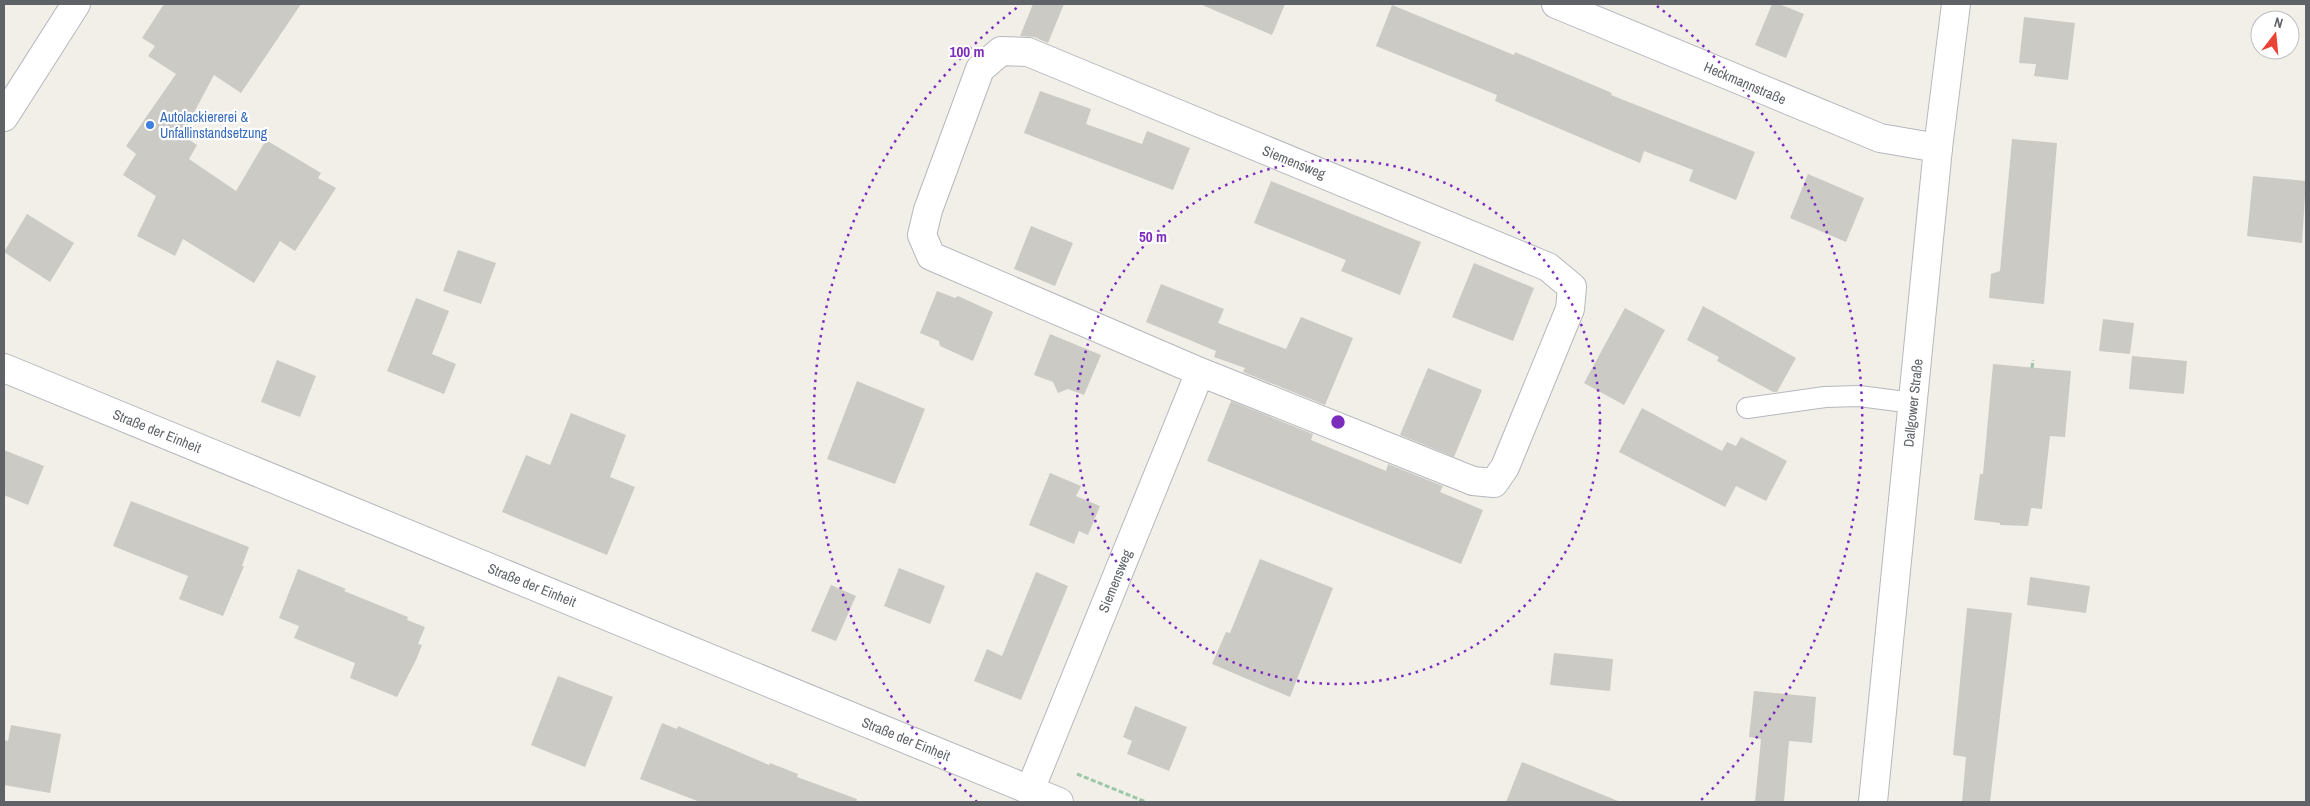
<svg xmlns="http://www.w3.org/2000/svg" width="2310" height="806" font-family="'Archivo Narrow',sans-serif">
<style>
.building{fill:#cccac5}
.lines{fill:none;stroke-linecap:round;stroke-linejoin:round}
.service-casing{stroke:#b5b8bc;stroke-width:22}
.minor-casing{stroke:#b5b8bc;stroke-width:30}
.tertiary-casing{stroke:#b5b8bc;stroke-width:30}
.path{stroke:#9cc7a9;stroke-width:3;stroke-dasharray:5 2.5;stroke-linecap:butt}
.service{stroke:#fff;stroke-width:20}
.minor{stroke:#fff;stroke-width:28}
.tertiary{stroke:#fff;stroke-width:28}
.ring{fill:none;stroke:#7b2cbf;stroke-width:2.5;stroke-dasharray:2.5 5}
.shop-dot{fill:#3f7fe0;stroke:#fff;stroke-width:2}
.labels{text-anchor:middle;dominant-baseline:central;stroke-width:4.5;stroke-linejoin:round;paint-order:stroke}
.street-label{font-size:14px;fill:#5f6368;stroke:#fff}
.shop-label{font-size:14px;fill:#366cbe;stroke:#fff;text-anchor:start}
.centre{fill:#7b2cbf;stroke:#fff;stroke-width:2.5}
.ring-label{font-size:15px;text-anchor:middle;font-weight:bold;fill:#7b2cbf;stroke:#fff;stroke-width:4.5;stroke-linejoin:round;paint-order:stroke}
</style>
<rect width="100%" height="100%" fill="#f1efe8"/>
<!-- building -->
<g class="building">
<path d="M164 4H301L241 93 214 75 182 135 197 145 189 159 236 191 266 140 321 173 318 178 336 188 295 251 280 241 254 283 183 239 175 256 137 236 156 196 123 175 136 154 126 146 176 74 148 56 155 46 142 38Z"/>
<path d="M1033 4H1064L1048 43 1034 37 1020 36Z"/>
<path d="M1200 4H1285L1272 35Z"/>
<path d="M1772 4H1779L1804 14 1786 58 1755 45Z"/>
<path d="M1392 5 1514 55 1515 52 1612 93 1611 95 1755 152 1736 200 1689 181 1693 170 1644 151 1640 163 1495 101 1497 95 1376 46Z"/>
<path d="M2024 17 2075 23 2068 80 2034 76 2036 64 2019 63Z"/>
<path d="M1040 91 1091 109 1086 124 1142 144 1147 131 1190 148 1173 190 1024 133Z"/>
<path d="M2012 139 2057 143 2044 304 1989 298 1991 274 2000 271Z"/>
<path d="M1808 174 1864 198 1846 242 1790 218Z"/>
<path d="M2253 176 2306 181 2302 243 2247 236Z"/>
<path d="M1271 181 1421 242 1400 295 1341 271 1346 260 1254 223Z"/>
<path d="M27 214 74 243 50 282 4 252Z"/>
<path d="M1031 226 1073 243 1055 286 1014 269Z"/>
<path d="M458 250 496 263 481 304 443 291Z"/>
<path d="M1474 263 1534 288 1513 341 1452 317Z"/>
<path d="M1161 284 1224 309 1218 323 1286 349 1301 317 1353 338 1325 405 1243 372 1245 368 1214 357 1216 351 1146 322Z"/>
<path d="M937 291 955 298 958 296 993 312 973 361 940 346 939 341 920 333Z"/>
<path d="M416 298 449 311 432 354 456 364 444 394 387 371Z"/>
<path d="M1703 306 1796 358 1777 392H1773L1717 361 1719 357 1687 340Z"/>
<path d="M1625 308 1665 330 1624 405 1584 383Z"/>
<path d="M2103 319 2134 323 2130 354 2099 351Z"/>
<path d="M1050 334 1101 355 1084 395 1068 389 1058 393 1053 382 1034 375Z"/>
<path d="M2132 356 2187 361 2184 394 2129 389Z"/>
<path d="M277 360 316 376 300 417 261 402Z"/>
<path d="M1993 364 2071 371 2065 437 2050 436 2042 509 2031 508 2028 526 2000 525V523L1974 520 1980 474H1983Z"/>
<path d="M1428 368 1482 390 1454 457 1400 435Z"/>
<path d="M857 381 925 409 895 484 827 459Z"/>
<path d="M1231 401 1313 434 1311 440 1386 471 1388 464 1443 486 1440 492 1483 510 1461 564 1207 461Z"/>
<path d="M1642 408 1722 451 1727 442 1736 446 1741 437 1787 461 1766 501 1736 486 1725 507 1619 452Z"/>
<path d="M571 413 626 435 610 477 635 487 607 555 502 512 526 455 550 465Z"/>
<path d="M4 450 44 466 28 505 4 495Z"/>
<path d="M1050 473 1081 486 1076 496 1100 506 1088 535 1079 531 1074 544 1029 525Z"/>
<path d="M131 501 249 547 242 566H244L223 616 179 599 188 576 113 546Z"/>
<path d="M1260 559 1333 588 1290 697 1212 664 1226 632 1230 633Z"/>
<path d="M899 568 945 586 930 624 884 606Z"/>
<path d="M298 569 346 589 344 591 408 617 407 620 425 627 418 644 422 645 416 660 397 697 350 678 355 663 294 638 299 626 279 618Z"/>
<path d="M1036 572 1068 586 1021 700 974 681 987 649 1002 656Z"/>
<path d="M2030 577 2090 586 2086 613 2027 605Z"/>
<path d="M831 585 856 596 836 641 811 631Z"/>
<path d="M1967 608 2012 613 1990 802H1962L1966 757 1953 755Z"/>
<path d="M1554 653 1613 659 1610 691 1550 685Z"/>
<path d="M558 676 613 697 585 767 531 745Z"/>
<path d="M1754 691 1816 697 1812 743 1789 741 1784 802H1755L1761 739 1749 737Z"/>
<path d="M1135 706 1187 727 1169 771 1127 754 1132 741 1123 737Z"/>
<path d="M662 723 677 729 678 726 769 765 770 763 798 774 797 777 857 799 856 802H700L640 779Z"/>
<path d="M11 725 61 734 50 793 4 785V740L8 741Z"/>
<path d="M1522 762 1618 801V802H1506Z"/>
</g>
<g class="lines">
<!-- service casing -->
<g class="service-casing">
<path id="service" d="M1747 408 1825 397 1859 396 1913 403"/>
</g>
<!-- minor casing -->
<g class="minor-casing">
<g id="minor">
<path d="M1556 4 1880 138 1938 148"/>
<path d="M1030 790 1200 372 1473 481 1494 483 1505 467 1570 309 1572 287 1548 267 1028 52 1001 51 980 69 928 210 922 235 931 256 1200 372"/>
<path d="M1873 802 1938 148 1956 4"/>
</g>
</g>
<!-- tertiary casing -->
<g class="tertiary-casing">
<g id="tertiary">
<path d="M4 117 76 4"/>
<path d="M4 368 1059 802"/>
</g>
</g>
<!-- path -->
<g class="path">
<path d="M2032 368 2033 360"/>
<path d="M1077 774 1146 802"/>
</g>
<!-- service -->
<use href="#service" class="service"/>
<!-- minor -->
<use href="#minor" class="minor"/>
<!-- tertiary -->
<use href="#tertiary" class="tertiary"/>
</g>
<!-- distance rings -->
<g class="ring">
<circle cx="1338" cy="422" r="262"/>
<path d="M977 802A524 524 0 0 1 1019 6M1657 6A524 524 0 0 1 1699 802"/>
</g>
<!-- markers -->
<circle class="shop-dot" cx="150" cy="125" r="5"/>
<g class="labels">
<!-- street labels -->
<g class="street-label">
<text transform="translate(1745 83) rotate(23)">Heckmannstraße</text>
<text transform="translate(1294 162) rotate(22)">Siemensweg</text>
<text transform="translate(1913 403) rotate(-84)">Dallgower Straße</text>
<text transform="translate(157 431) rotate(22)">Straße der Einheit</text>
<text transform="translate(1115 581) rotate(-68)">Siemensweg</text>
<text transform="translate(532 585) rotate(22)">Straße der Einheit</text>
<text transform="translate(906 739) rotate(22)">Straße der Einheit</text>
</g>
<!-- shop labels -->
<g class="shop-label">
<text x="160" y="117">Autolackiererei &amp;<tspan x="160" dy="16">Unfallinstandsetzung</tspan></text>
</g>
</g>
<circle cx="1338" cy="422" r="8" class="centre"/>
<g class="ring-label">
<text x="967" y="57">100 m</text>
<text x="1153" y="242">50 m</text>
</g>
<!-- border -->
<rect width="2310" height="806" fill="none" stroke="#5f6368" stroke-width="10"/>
<!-- north arrow -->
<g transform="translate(2275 35) rotate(16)"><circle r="24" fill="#ffffff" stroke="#bfc1c3"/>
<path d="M0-4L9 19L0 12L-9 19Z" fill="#ea4335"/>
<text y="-8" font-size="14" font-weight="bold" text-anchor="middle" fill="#5f6368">N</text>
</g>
</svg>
